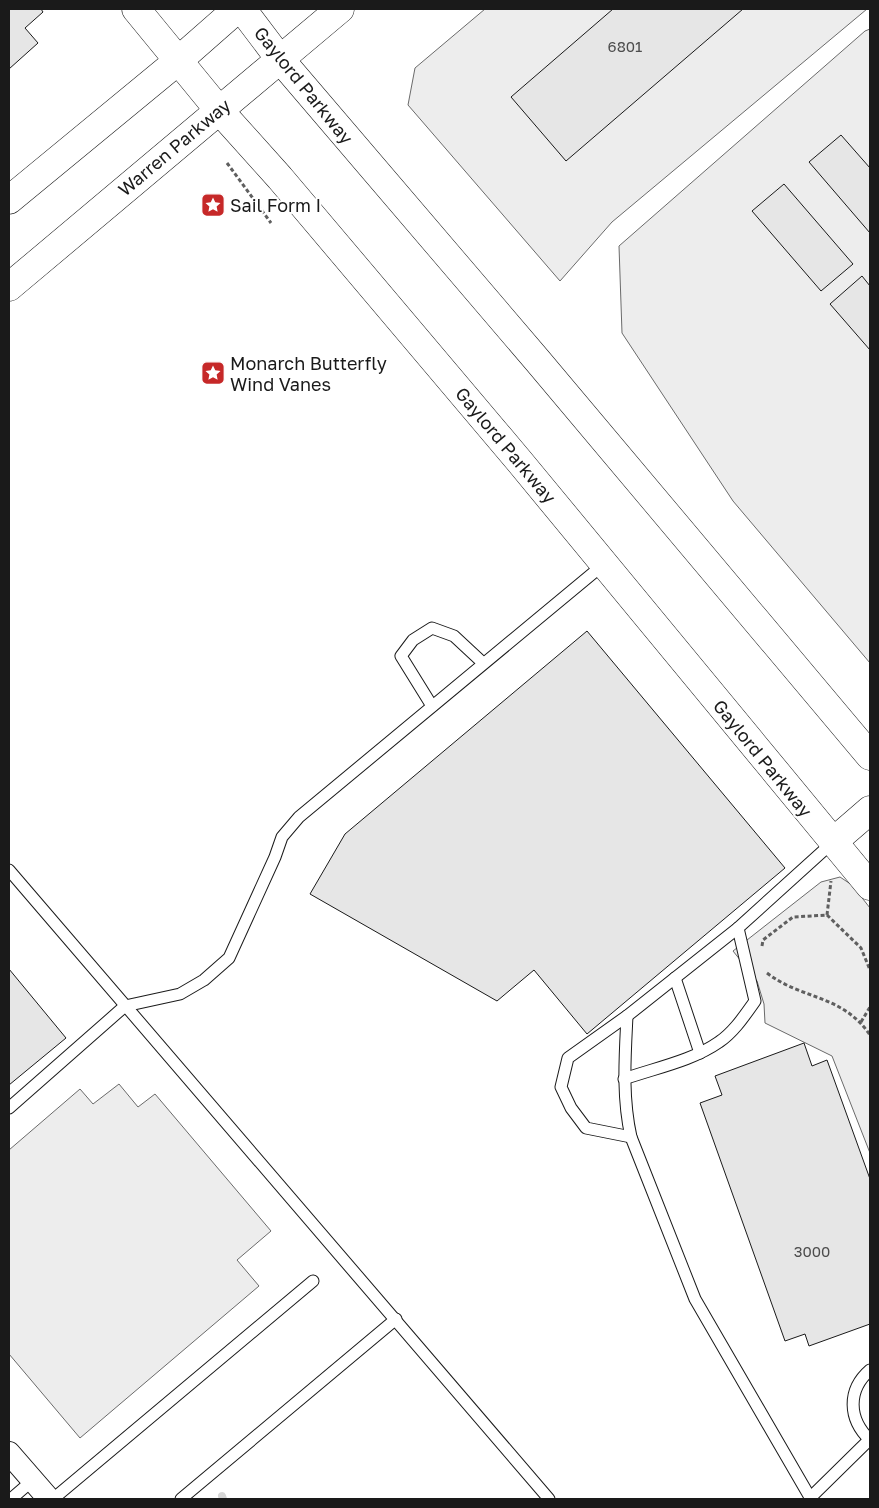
<svg xmlns="http://www.w3.org/2000/svg" width="879" height="1508" font-family="'Golos Text',sans-serif">
<style>
.built{fill:#ededed;stroke:#6a6a6a}
.lines{fill:none;stroke-linecap:round;stroke-linejoin:round}
.stream{stroke:#d7d7d7;stroke-width:8}
.building{fill:#e6e6e6;stroke:#1a1a1a}
.lane-casing{stroke:#1a1a1a;stroke-width:13}
.street-casing{stroke:#1a1a1a;stroke-width:24}
.secondary-casing{stroke:#1a1a1a;stroke-width:29}
.path{stroke:#5f5f5f;stroke-width:3;stroke-dasharray:4 2.5;stroke-linecap:butt}
.lane{stroke:#fff;stroke-width:11}
.street{stroke:#fff;stroke-width:22}
.secondary{stroke:#fff;stroke-width:28}
.labels{text-anchor:middle;dominant-baseline:central;stroke-width:4;stroke-linejoin:round;paint-order:stroke}
.number-label{font-size:15px;fill:#4d4d4d}
.street-label{font-size:18px;fill:#1a1a1a;stroke:#fff}
.poi-label{font-size:18px;fill:#1a1a1a;stroke:#fff;text-anchor:start}
</style>
<rect width="100%" height="100%" fill="#fff"/>
<!-- built -->
<g class="built">
<path d="M485 9H867L612 222 560 281 408 105 415 68Z"/>
<path d="M870 29V663L733 501 622 333 619 246 865 31Z"/>
<path d="M840 877 852 885 870 908V1153L832 1056 765 1023 764 1004 757 981 733 951 821 882Z"/>
<path d="M119 1084 138 1107 155 1094 271 1231 237 1260 259 1286 80 1438 9 1354V1150L80 1089 93 1104Z"/>
</g>
<g class="lines">
<!-- stream -->
<path class="stream" d="M222 1496 223 1499"/>
</g>
<!-- building -->
<g class="building">
<path d="M9 9H41L43 12 25 28 38 43 9 69Z"/>
<path d="M613 9H743L566 161 511 97Z"/>
<path d="M841 135 870 168V233L809 162Z"/>
<path d="M784 184 853 264 821 291 752 211Z"/>
<path d="M862 276 870 286V350L830 304Z"/>
<path d="M587 631 785 868 587 1034 534 970 497 1001 310 894 345 834Z"/>
<path d="M9 969 66 1038 9 1085Z"/>
<path d="M804 1043 812 1066 827 1060 870 1179V1324L809 1346 805 1334 785 1341 700 1103 722 1095 715 1076Z"/>
</g>
<g class="lines">
<!-- lane casing -->
<g class="lane-casing">
<g id="lane">
<path d="M432 706 401 656 413 640 432 628 454 636 483 663"/>
<path d="M9 870 549 1499"/>
<path d="M675 978 700 1053"/>
<path d="M627 1016C625 1057 622 1097 631 1137L695 1299 811 1499"/>
<path d="M624 1079C655 1068 692 1061 719 1042 734 1032 745 1015 755 1001L738 928"/>
<path d="M9 1108 125 1006 180 994 204 980 229 958 275 857 282 837 299 817 604 564"/>
<path d="M631 1137 586 1128 571 1108 561 1087 568 1058 627 1016 738 928 833 842"/>
<path d="M870 1370C847 1390 848 1419 870 1440"/>
<path d="M810 1498 870 1439"/>
<path d="M11 1499 33 1480"/>
<path d="M53 1499 313 1281"/>
<path d="M181 1499 396 1319"/>
</g>
</g>
<!-- street casing -->
<g class="street-casing">
<path id="street" d="M9 1453 49 1499"/>
</g>
<!-- secondary casing -->
<g class="secondary-casing">
<g id="secondary">
<path d="M136 9 218 109 280 178 520 462 870 886"/>
<path d="M242 9 279 58 537 360 870 756"/>
<path d="M9 200 179 60 237 9"/>
<path d="M9 287 340 9"/>
<path d="M833 842 870 810"/>
</g>
</g>
<!-- path -->
<g class="path">
<path d="M227 163 271 223"/>
<path d="M827 915 861 948 870 970"/>
<path d="M762 946 763 940 793 917 827 915 831 881"/>
<path d="M767 973C802 1000 842 994 870 1035"/>
<path d="M861 1022 870 1007"/>
</g>
<!-- lane -->
<use href="#lane" class="lane"/>
<!-- street -->
<use href="#street" class="street"/>
<!-- secondary -->
<use href="#secondary" class="secondary"/>
</g>
<!-- icons -->
<defs>
<g id="sight-square" transform="scale(1.25)"><rect x="-9" y="-9" width="18" height="18" rx="4" fill="#c62828" stroke="#fff"/><path d="M0-6L1.8-2.2L6-1.7L2.9 1.2L3.7 5.4L0 3.3L-3.7 5.4L-2.9 1.2L-6-1.7L-1.8-2.2Z" fill="#fff"/></g>
</defs>
<g fill-rule="evenodd">
<use href="#sight-square" x="213" y="205"/>
<use href="#sight-square" x="213" y="373"/>
</g>
<g class="labels">
<!-- number labels -->
<g class="number-label">
<text x="625" y="46">6801</text>
<text x="812" y="1251">3000</text>
</g>
<!-- street labels -->
<g class="street-label">
<text transform="translate(304 85) rotate(51)">Gaylord Parkway</text>
<text transform="translate(174 147) rotate(-40)">Warren Parkway</text>
<text transform="translate(506 445) rotate(50)">Gaylord Parkway</text>
<text transform="translate(763 758) rotate(51)">Gaylord Parkway</text>
</g>
<!-- poi labels -->
<g class="poi-label">
<text x="230" y="205">Sail Form I</text>
<text x="230" y="363">Monarch Butterfly<tspan x="230" dy="21">Wind Vanes</tspan></text>
</g>
</g>
<!-- border -->
<rect width="879" height="1508" fill="none" stroke="#1a1a1a" stroke-width="20"/>
</svg>
